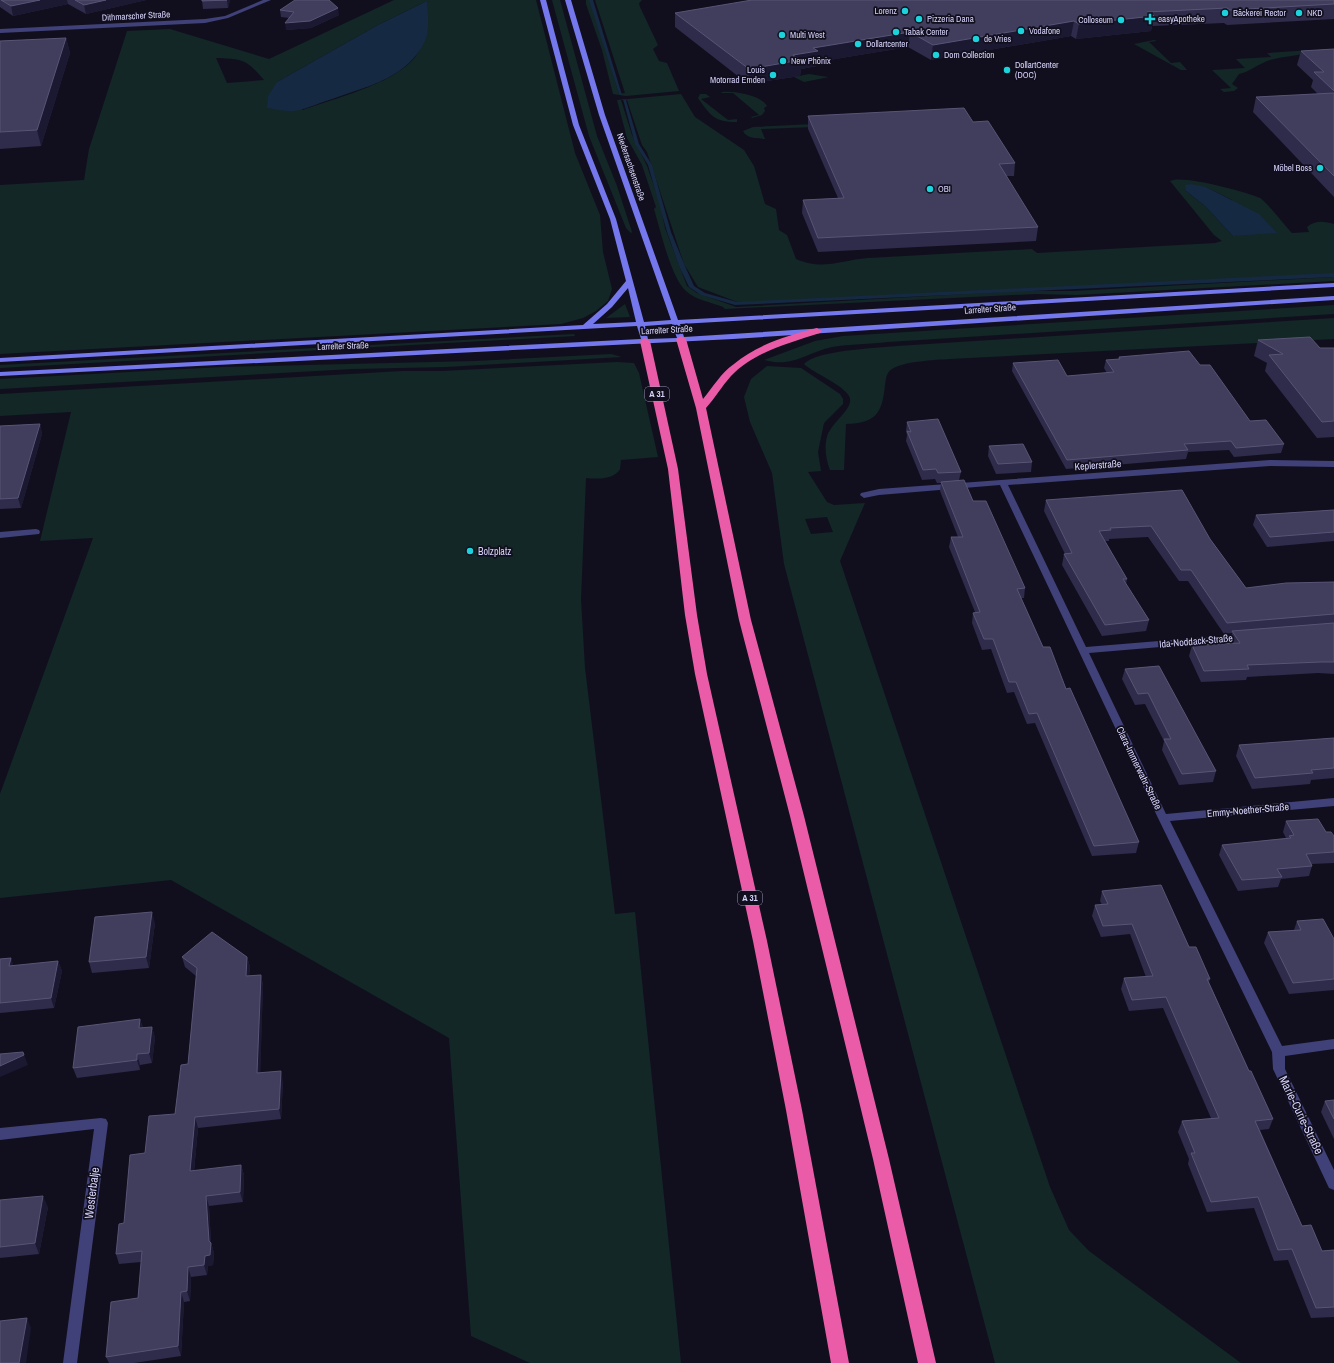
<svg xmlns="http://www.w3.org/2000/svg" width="1334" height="1363" font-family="'Archivo Narrow',sans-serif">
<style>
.green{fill:#132726;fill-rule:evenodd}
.water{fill:#152942}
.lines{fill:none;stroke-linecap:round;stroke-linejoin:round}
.stream{fill:#152942;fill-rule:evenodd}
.street{fill:#404178;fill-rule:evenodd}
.secondary{fill:#7578ed;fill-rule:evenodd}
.highway{fill:#ea5ca8;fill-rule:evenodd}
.wall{fill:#2f2b4a}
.shaded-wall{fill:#1b1831}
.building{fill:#403d5d;stroke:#585475}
.poi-dot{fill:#1cd2db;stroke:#110f1e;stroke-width:1.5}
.labels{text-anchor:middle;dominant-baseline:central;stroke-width:3.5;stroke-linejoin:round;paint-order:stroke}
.far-poi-label{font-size:9px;fill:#d5d2f9;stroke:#110f1e;text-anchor:start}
.far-street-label{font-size:9px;fill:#d5d2f9;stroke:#110f1e}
.shield{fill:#110f1e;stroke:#9a98b7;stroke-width:1}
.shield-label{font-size:9px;font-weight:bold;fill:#d5d2f9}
.street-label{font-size:10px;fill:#d5d2f9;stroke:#110f1e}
.poi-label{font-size:10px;fill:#d5d2f9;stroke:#110f1e;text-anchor:start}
.near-street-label{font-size:12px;fill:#d5d2f9;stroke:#110f1e}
</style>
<rect width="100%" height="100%" fill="#110f1e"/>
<!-- green -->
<g class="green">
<path d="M394 0H536L575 153 600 215 603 252 612 289 608 301 596 311 583 318 561 324 0 354V185L84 180 89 149 127 31 170 29 269 59ZM425 2H427C426 13 424 42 419 51 403 82 335 98 303 110L277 82 378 25ZM216 58C243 59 246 59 264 80L227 83Z"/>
<path d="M552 0H560L597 136 617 186 632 232 631 233 626 228 589 136Z"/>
<path d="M586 0H590L619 94 625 93 595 0H642L639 3 640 7 658 45 653 49 659 61 667 63 679 91 626 96 613 94 602 50 586 4Z"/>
<path d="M1154 40 1157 41 1149 42 1171 63 1180 62 1187 70H1181L1134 44Z"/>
<path d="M1311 50 1313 52C1298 56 1282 56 1267 61 1257 65 1249 72 1239 74L1232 84 1238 88 1234 91 1224 92 1220 89 1231 88 1212 70 1245 68 1236 59 1271 57 1267 53Z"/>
<path d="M809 74 828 77H829L804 82 794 77Z"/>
<path d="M722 92C734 91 761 95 767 106L764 108 765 111 762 115 752 118 751 117 759 115 733 93H721Z"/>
<path d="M681 94 695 117 744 150 754 166 765 204 776 209 779 230 787 235 796 259C823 271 841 260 868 258 923 255 978 252 1032 249L1037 253 1215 243 1222 241 1214 235 1170 181C1181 174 1247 192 1260 198 1267 202 1285 226 1292 233L1309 232 1307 227C1315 220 1324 221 1334 224V274C1136 285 938 292 740 303L698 287 684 264 647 152 642 145 627 100H621L632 135 647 166 660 203 665 228 687 286 697 293 736 307 1019 291H1073L1334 277V281L1076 295 1036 294 725 309 723 307C711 302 695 300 686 291 671 278 660 229 654 209L656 207 642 165 627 138 617 100ZM1206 187 1232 200 1233 236 1205 206 1186 191Z"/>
<path d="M700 94H706L710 97 701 99 728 120 737 119V122C714 122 711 116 698 98Z"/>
<path d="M898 120 840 126 761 129 765 139C757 138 747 139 743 131L753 127Z"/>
<path d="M625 304 630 317 606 318Z"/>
<path d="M1334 305V314L888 342C870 344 850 344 832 347 805 353 793 368 764 360L815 341 843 336Z"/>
<path d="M1334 318V339L950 359C934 360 905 361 892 369 886 373 886 379 885 385 882 414 876 423 846 424L844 470H830C826 460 824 447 827 437 830 423 856 408 849 396 842 384 815 374 804 364 817 350 877 348 897 346Z"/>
<path d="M574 334 575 336 0 368V365Z"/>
<path d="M611 354 622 357 446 367 352 369 0 389V379L222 367 474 361Z"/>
<path d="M617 362 634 363 639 373 658 457 621 460 620 469C614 480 596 479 586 478L581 599 585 668 615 914 635 912 681 1363H530L471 1336 449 1038 171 880 0 898V794L93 538 40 541 71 412 0 416V394L402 371H442Z"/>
<path d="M767 366 801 368 840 394 843 399V404L824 423 818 452 821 471 808 472 827 502 834 505 865 503 840 561 1050 1187 1069 1230 1089 1251 1241 1363H995L784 564 772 473 750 422 744 397 751 379ZM827 517 833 532 811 534 805 519Z"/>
</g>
<!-- water -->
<g class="water">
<path d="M425 2H427C428 14 430 30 425 41 408 77 369 86 335 98 321 102 308 109 294 111 285 112 276 109 267 108L268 96 277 82 378 25Z"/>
<path d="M1191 184 1206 187 1259 214 1277 233 1233 236 1205 206 1186 191 1185 185Z"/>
</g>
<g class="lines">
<!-- stream -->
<g class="stream">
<path d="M589 0H593L622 95 619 94Z"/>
<path d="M623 99 626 100 639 144 652 165 671 232 685 266 694 286 705 293 737 302 1334 273V277L735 305 701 295 689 287 679 266 667 232 648 165 635 144Z"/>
</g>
<!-- street -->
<g class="street">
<path d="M263 0H271L228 18 205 23 0 33V29L205 19 225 16Z"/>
<path d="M1270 460 1334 461V467L1270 466 1008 485 1086 647 1244 634 1249 637 1244 640 1089 653 1166 814 1334 798V806L1170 821 1282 1046 1334 1039V1049L1285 1056V1069L1334 1170V1190L1329 1188 1273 1069 1272 1052 1158 818 1000 485 879 495 864 498 860 495 861 493 879 489Z"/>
<path d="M36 529 39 530 40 532 39 534 0 538V532Z"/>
<path d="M101 1118 106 1119 108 1123 77 1363H63L94 1129 0 1140V1128Z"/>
</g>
<!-- secondary -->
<path class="secondary" d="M540 0H546L579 125 616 219 644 322 671 320 599 115 565 0H571L605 115 678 320 1334 283V287L680 324 684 337 1334 296V300L733 339 0 376V372L641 339 637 326 0 362V358L583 325 607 304 626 281 610 219 573 125ZM628 288 636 322 593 324 612 307ZM672 324 677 338 648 339 645 326Z"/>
<!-- highway -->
<g class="highway">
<path d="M817 328 822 331 820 333C789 343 754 352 731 376 722 386 715 398 706 408L751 620 804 816 889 1159 936 1363H918L873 1159 790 816 739 620 696 408 676 339 681 336 686 339 703 399C713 387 721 373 734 364 756 345 789 335 817 328Z"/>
<path d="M645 338 650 341 678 469 697 615 707 674 767 941 802 1110 849 1363H831L786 1110 753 941 695 674 685 615 668 469 640 341Z"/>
</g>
</g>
<!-- wall -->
<g class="wall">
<path d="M0 0H146L86 14 68 4 13 16 0 7Z"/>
<path d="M202 0H230L228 8 203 9Z"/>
<path d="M1334 0V19L1227 25 1224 23 1152 26 1151 31 1076 39 1071 36 931 60 908 47 817 62V66L801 69 800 76 748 84 675 27V13Z"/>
<path d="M280 10 339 15 311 28 286 30 289 18 281 17Z"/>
<path d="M66 38 70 53 41 146 0 149V41Z"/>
<path d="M1334 49V197L1253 112 1256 97 1318 94 1311 87 1313 80 1297 65 1301 51Z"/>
<path d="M808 116 973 122 1015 163 1014 176H1006L1038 227 1036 241 818 252 802 213 803 200 838 198 808 129Z"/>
<path d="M1258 340 1320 348H1334V437L1317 438 1265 371 1267 363 1254 356Z"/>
<path d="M1119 357 1200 365 1250 421 1284 444 1281 453 1234 457 1229 450 1188 452 1186 459 1066 469 1012 371 1013 363 1067 376 1107 373 1104 368 1106 360 1118 359Z"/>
<path d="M907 422 961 472 959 480 973 501 1025 588 1024 598H1021L1043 647 1066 689 1139 842 1136 853 1092 856 1035 723 1027 724 1014 692 1007 693 991 649 982 650 972 623 973 613 975 612 949 547 951 537H958L940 491 941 483H937L935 479 922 480 906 441 907 435 906 431Z"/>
<path d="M40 424 42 434 21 508 0 509V426Z"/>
<path d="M989 446 1032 462 1031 472 996 474 988 456Z"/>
<path d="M1046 500 1210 539 1246 588 1334 582V674L1318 673 1247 677 1246 680 1201 682 1189 656 1192 645 1230 643 1232 633 1224 634 1188 581H1179L1148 537 1109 539V541H1105L1127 579 1126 584 1149 620 1146 631 1102 636 1062 565 1064 554H1065L1044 511Z"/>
<path d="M1334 510V541L1267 547 1253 525 1256 515Z"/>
<path d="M1159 666 1216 771 1213 782 1179 785 1162 750 1164 741 1145 704 1135 705 1122 679 1125 669Z"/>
<path d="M1334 738V778L1311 780 1310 784 1252 789 1236 756 1239 745Z"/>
<path d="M1286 821 1326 832 1334 836V863L1312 864V866L1309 876 1281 879 1278 887 1238 891 1219 855 1222 845 1286 838 1283 832Z"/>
<path d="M1102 891 1189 947 1210 979 1209 982 1249 1071 1273 1119 1269 1129 1260 1130 1302 1226 1322 1251 1334 1250V1317L1311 1318 1288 1260 1274 1261 1254 1208 1207 1212 1188 1164 1189 1159 1178 1132 1182 1121 1211 1118 1163 1008 1129 1011 1121 989 1124 978 1146 977 1130 934 1101 937 1092 916 1095 905H1102L1100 901Z"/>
<path d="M1297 921 1334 939V990L1289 994 1264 943 1268 932 1294 930Z"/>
<path d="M155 923 149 968 92 973 89 962Z"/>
<path d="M182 957H247L250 967 249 976 261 975 263 985 260 1073 283 1081 281 1119 198 1128 194 1171 241 1165 244 1175 243 1202 209 1206 211 1243 214 1253 213 1265 208 1266 207 1275 191 1277 190 1301 184 1302 181 1356 134 1363H109L106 1357 138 1298 141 1262 119 1264 116 1254 124 1223 145 1153 175 1114 188 1064 196 976 185 967Z"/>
<path d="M11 958 13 966 58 961 62 971 54 1008 0 1013V959Z"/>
<path d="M140 1019 143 1028 152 1027 155 1038 152 1063 140 1065V1070L77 1078 73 1068Z"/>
<path d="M1334 1100V1139L1321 1112 1325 1101Z"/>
<path d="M0 1200 48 1207 39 1254 0 1258Z"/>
</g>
<!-- shaded-wall -->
<g class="shaded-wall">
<path d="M40 0H67L68 4 13 16 11 6Z"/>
<path d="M106 0H146L86 14 84 5Z"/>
<path d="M227 0H230L228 8Z"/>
<path d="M338 8 339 15 311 28 286 30 285 23Z"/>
<path d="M1154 16 1151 31 1076 39 1079 24Z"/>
<path d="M1074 21 1071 36 931 60 933 45Z"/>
<path d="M910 32 908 47 817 62V66L801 69 800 76 748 84 749 69 813 48Z"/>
<path d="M66 38 70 53 41 146 37 130Z"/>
<path d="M40 424 42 434 21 508 18 498Z"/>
<path d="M152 912 155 923 149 968 146 957Z"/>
<path d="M247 957 250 967 248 986 246 976Z"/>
<path d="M11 958 14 968 9 966Z"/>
<path d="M58 961 62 971 54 1008 51 998Z"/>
<path d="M261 975 263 985 260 1084 257 1073Z"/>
<path d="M140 1019 143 1030 139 1028Z"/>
<path d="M152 1027 155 1038 152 1063 149 1053Z"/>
<path d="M23 1052 28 1065 0 1077V1066Z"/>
<path d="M137 1054 140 1065V1070L137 1060Z"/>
<path d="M281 1071 283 1081 281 1119 279 1109Z"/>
<path d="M195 1117 198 1128 193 1181 190 1171Z"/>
<path d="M241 1165 244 1175 243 1202 240 1192Z"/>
<path d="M43 1196 48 1207 39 1254 35 1243Z"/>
<path d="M206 1196 209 1206 211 1244V1243L214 1253 213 1265 208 1266 207 1275 204 1265 205 1256 209 1241Z"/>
<path d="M188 1267 191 1277 190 1301 187 1291Z"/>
<path d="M181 1292 184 1302 181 1356 178 1346Z"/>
<path d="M27 1318 31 1328 26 1363H19Z"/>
</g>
<!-- building -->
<g class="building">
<path d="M1 0H40L11 6Z"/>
<path d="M75 0H106L84 5Z"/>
<path d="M202 0H227L202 1Z"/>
<path d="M295 0H329L338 8 310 21 285 23 294 12 280 10Z"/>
<path d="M752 0H1334V4L1230 10 1227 8 1147 12 1154 16 1079 24 1074 21 933 45 910 32 813 48 818 51 793 55 801 60 749 69 675 13Z"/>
<path d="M66 38 37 130 0 132V41Z"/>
<path d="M1334 49V91L1314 72H1324L1301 51Z"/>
<path d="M1334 93V176L1256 97Z"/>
<path d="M964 108 973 122 988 121 1015 163 999 164 1038 227 818 238 803 200 844 198 808 116Z"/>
<path d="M1310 337 1320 348H1334V421L1322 422 1269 355 1283 354 1258 340Z"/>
<path d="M1189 351 1200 365H1210L1250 421 1266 420 1284 444 1236 448 1231 441 1184 444 1188 450 1067 460 1013 363 1058 360 1067 376 1114 372 1106 360 1120 359 1119 357Z"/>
<path d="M938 419 961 472 938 473 936 469 923 470 907 431 911 432 907 422Z"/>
<path d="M40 424 18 498 0 499V426Z"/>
<path d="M1023 444 1032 462 998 464 989 446Z"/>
<path d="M964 480 973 501H986L1025 588 1017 589 1043 647H1050L1066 689 1070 688 1139 842 1094 846 1037 713 1029 714 1016 682H1009L993 639H984L973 613 980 612 951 537H963L941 482Z"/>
<path d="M1182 490 1210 539 1246 588 1286 583 1334 582V614L1227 623 1191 570H1181L1151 526 1110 528 1111 530 1099 531 1127 579H1123L1149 620 1105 625 1064 554 1072 553 1046 500Z"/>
<path d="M1334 510V532L1270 537 1256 515Z"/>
<path d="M1334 623V662H1321L1247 665 1249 669 1204 671 1192 645 1240 643 1232 631Z"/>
<path d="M1159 666 1216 771 1182 774 1164 739H1171L1148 693 1138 694 1125 669Z"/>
<path d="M1334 738V768L1311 770 1313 773 1255 778 1239 745Z"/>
<path d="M1318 819 1326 832H1331L1334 836V852L1306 854 1312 866 1277 869 1282 877 1242 880 1222 845 1291 838 1289 836 1294 835 1286 821Z"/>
<path d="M1161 885 1189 947H1196L1210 979H1207L1249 1071H1251L1273 1119 1255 1121 1302 1226 1311 1225 1322 1251 1334 1250V1307L1316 1308 1292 1249 1278 1250 1258 1197 1211 1202 1191 1153H1195L1182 1121 1219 1118 1166 997 1132 1000 1124 978 1153 976 1132 924 1103 926 1095 905 1108 904 1102 891Z"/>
<path d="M152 912 146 957 89 962 95 917Z"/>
<path d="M1323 919 1334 939V979L1293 983 1268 932 1301 930 1297 921Z"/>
<path d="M212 932 247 957 246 976 261 975 257 1073 281 1071 279 1109 195 1117 190 1171 241 1165 240 1192 206 1196 209 1241 211 1243 210 1255 205 1256 204 1265 188 1267 187 1291 181 1292 178 1346 106 1357 111 1302 138 1298 142 1251 116 1254 119 1224 124 1223 130 1155 145 1153 149 1116 175 1114 181 1065 188 1064 197 968 182 957Z"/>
<path d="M11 958 9 966 58 961 51 998 0 1003V959Z"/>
<path d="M140 1019 139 1028 152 1027 149 1053 137 1054V1060L73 1068 78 1027Z"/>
<path d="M23 1052 24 1055 0 1066V1054Z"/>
<path d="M1334 1100V1119L1325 1101Z"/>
<path d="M43 1196 35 1243 0 1247V1200Z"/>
<path d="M27 1318 19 1363H0V1321Z"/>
</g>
<!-- markers -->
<g class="poi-dot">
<circle cx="905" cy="11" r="4"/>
<circle cx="1225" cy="13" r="4"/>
<circle cx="1299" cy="13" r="4"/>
<circle cx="919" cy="19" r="4"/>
<path d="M1148 13h4v4h4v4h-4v4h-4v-4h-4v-4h4z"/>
<circle cx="1121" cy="20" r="4"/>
<circle cx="1021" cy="31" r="4"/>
<circle cx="896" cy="32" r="4"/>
<circle cx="782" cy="35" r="4"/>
<circle cx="976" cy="39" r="4"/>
<circle cx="858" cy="44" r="4"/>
<circle cx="936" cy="55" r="4"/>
<circle cx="783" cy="61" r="4"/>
<circle cx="1007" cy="70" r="4"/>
<circle cx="773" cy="75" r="4"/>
<circle cx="1320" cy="168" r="4"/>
<circle cx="930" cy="189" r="4"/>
<circle cx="470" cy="551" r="4"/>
</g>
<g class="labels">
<!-- far-poi labels -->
<g class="far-poi-label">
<text x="897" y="11" text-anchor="end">Lorenz</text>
<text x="1233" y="13">Bäckerei Rector</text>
<text x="1307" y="13">NKD</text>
<text x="927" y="19">Pizzeria Dana</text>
<text x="1158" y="19">easyApotheke</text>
<text x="1113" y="20" text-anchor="end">Colloseum</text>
<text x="1029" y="31">Vodafone</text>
<text x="904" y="32">Tabak Center</text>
<text x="790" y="35">Multi West</text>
<text x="984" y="39">de Vries</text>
<text x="866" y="44">Dollartcenter</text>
<text x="944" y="55">Dom Collection</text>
<text x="791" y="61">New Phönix</text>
<text x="1015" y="65">DollartCenter<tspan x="1015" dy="10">(DOC)</tspan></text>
<text x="765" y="70" text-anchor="end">Louis<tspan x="765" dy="10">Motorrad Emden</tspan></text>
<text x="1312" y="168" text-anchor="end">Möbel Boss</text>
<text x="938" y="189">OBI</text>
</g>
<!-- far-street labels -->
<g class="far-street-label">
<text transform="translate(136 16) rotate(-3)">Dithmarscher Straße</text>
<text transform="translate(631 167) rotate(71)">Niedersachsenstraße</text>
<text transform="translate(990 309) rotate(-4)">Larrelter Straße</text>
<text transform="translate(667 330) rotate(-3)">Larrelter Straße</text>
<text transform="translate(343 346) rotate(-2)">Larrelter Straße</text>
</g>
<!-- shield labels -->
<g class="shield">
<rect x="645" y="387" width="24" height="14" rx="3"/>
<rect x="738" y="891" width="24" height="14" rx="3"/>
</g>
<g class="shield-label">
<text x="657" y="394">A 31</text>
<text x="750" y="898">A 31</text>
</g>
<!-- street labels -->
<g class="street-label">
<text transform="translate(1098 465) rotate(-4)">Keplerstraße</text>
<text transform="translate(1196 641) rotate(-5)">Ida-Noddack-Straße</text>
<text transform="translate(1139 768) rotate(64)">Clara-Immerwahr-Straße</text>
<text transform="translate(1248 810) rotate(-5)">Emmy-Noether-Straße</text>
</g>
<!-- poi labels -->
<g class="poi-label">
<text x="478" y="551">Bolzplatz</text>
</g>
<!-- near-street labels -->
<g class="near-street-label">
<text transform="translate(1301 1115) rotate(64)">Marie-Curie-Straße</text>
<text transform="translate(92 1193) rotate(-83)">Westerbalje</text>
</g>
</g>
</svg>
